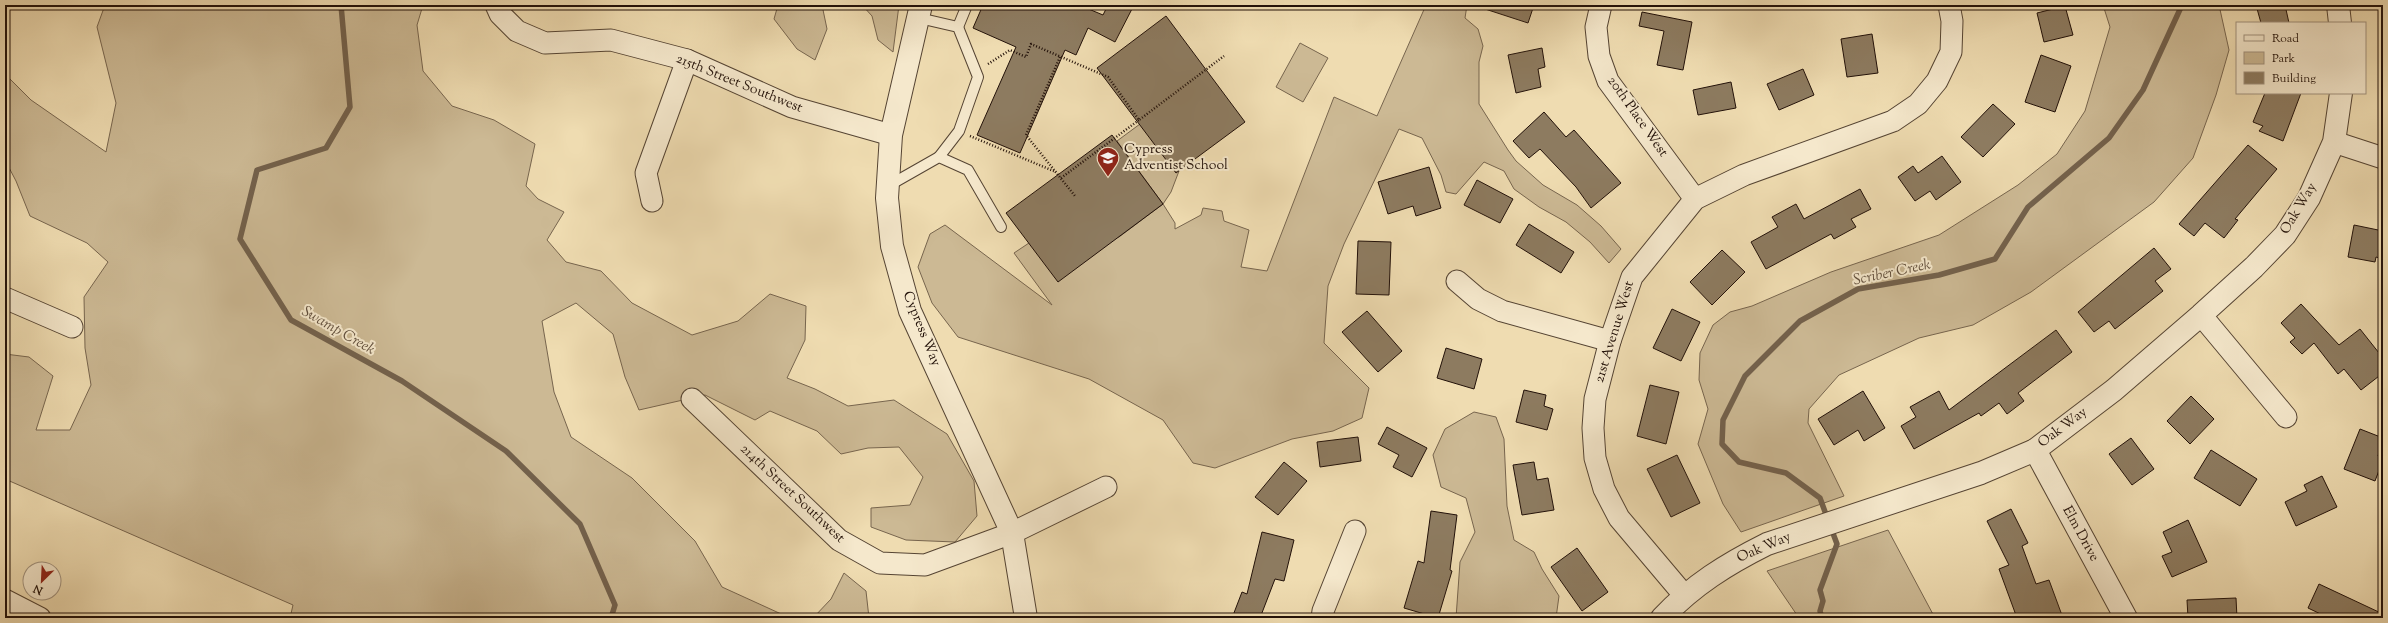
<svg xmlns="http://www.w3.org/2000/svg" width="2388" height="623" font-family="'Sorts Mill Goudy',serif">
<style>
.green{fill:#ccb994;stroke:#77654e}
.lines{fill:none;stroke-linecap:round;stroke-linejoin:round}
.stream{stroke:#73614c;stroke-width:5.5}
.building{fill:#8d7b60;stroke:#221109}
.service-casing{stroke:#543;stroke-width:12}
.minor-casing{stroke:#543;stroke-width:23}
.tertiary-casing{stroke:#543;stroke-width:24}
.path{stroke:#221109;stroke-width:2.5;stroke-dasharray:1 2;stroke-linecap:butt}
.service{stroke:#f5e8cc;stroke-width:10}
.minor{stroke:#f5e8cc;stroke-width:21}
.tertiary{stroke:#f5e8cc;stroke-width:22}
.labels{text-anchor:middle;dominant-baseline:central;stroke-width:4;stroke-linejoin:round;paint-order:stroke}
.street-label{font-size:14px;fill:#221109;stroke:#f5e8cc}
.poi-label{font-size:14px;fill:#221109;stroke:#f5e8cc;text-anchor:start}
.water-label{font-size:15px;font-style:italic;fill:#5f4d3b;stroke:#f5e8cc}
</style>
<rect width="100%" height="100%" fill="#efdcb1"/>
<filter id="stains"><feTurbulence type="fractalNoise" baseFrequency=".005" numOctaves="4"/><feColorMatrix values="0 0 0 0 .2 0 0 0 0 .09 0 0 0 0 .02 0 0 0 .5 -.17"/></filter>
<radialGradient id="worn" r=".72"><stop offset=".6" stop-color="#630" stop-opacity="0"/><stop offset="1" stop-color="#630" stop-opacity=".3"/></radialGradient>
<!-- green -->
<g class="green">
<path d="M105 5H423L417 25 423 71 452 106 494 120 535 144 526 186 538 199 564 212 547 240 566 262 601 271 632 303 692 335 738 321 770 294 806 306 805 340 787 378 815 389 848 406 894 400 947 434 974 481 977 516 955 542 906 540 871 527V508L910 505 923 477 899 447 868 448 841 454 817 431 770 411 755 420 705 395 639 410 625 377 613 334 576 303 542 321 554 392 571 437 632 478 695 541 722 587 790 618H290L293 605 5 479V354L29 357 53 376 36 430H70L91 385 85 348 84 297 108 262 87 243 30 216 16 181 5 160V74L31 100 106 152 116 103 97 27Z"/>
<path d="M778 5H822L827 29 815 60 797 49 774 19Z"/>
<path d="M862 5H899L893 52 878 40 872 16Z"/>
<path d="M1426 5H1467L1465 18 1478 29 1483 46 1479 62V104L1508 150 1516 161 1543 185 1577 205 1601 226 1621 249 1609 263 1590 242 1566 222 1539 207 1514 189 1504 171 1484 162 1456 194 1446 192 1441 175 1422 138 1399 129 1344 244 1328 286 1324 343 1369 388 1362 418 1333 431 1292 439 1215 468 1193 463 1163 420 1089 379 958 337 932 303 918 267 930 234 945 225 1052 305 1014 253 1029 243 1119 237 1163 204 1117 141 1140 124 1179 171 1171 192 1163 204 1175 223V229L1201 215 1203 208 1222 211 1224 221 1249 230 1241 267 1267 271 1334 97 1377 116Z"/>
<path d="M2103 5H2219L2229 50 2216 95 2193 158 2154 202 2031 292 1973 325 1919 338 1839 375 1809 409 1808 423 1844 496 1741 532 1723 504 1698 444 1708 409 1699 380 1700 353 1713 325 1730 312 1752 306 1831 272 1939 235 2018 185 2057 154 2085 111 2110 27Z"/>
<path d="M1300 43 1328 58 1303 102 1276 87Z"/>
<path d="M1474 412 1496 417 1504 439 1507 506 1514 540 1534 552 1542 569 1559 596 1556 618H1456L1460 562 1475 532 1466 498 1441 487 1433 455 1445 429Z"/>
<path d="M1888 530 1935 618H1799L1767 571Z"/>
<path d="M844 573 866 591 869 618H813L831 599Z"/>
</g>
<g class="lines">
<!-- stream -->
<g class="stream">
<path d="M341 5 350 107 326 148 257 170 240 239 291 320 402 381 506 451 580 524 615 605 611 618"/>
<path d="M1828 520 1820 498 1786 473 1739 462 1722 444 1723 420 1745 376 1800 321 1858 289 1939 275 1995 259 2028 207 2109 138 2143 90 2182 5"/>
<path d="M1822 618 1820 611 1823 601 1820 590 1837 544 1831 528"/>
</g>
</g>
<!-- building -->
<g class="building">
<path d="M983 5H1079L1103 15 1108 5H1134L1115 42 1088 28 1076 55 1065 50 1020 153 977 135 1016 47 973 28Z"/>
<path d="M1483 5H1534L1528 23 1482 8Z"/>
<path d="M2256 5H2285L2289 23H2261Z"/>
<path d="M2065 6 2073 35 2044 42 2037 13Z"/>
<path d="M1642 12 1692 22 1683 70 1657 65 1664 31 1639 26Z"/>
<path d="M1166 16 1245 122 1176 173 1097 68Z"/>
<path d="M1872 34 1878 73 1847 77 1841 39Z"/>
<path d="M1542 48 1545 67 1538 69 1541 87 1516 93 1508 55Z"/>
<path d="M2041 55 2071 66 2055 112 2025 102Z"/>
<path d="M1803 69 1814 95 1779 110 1767 84Z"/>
<path d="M1731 82 1736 108 1698 115 1693 90Z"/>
<path d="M2265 93H2301L2283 141 2259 131 2263 126 2253 122Z"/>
<path d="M1993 104 2015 124 1983 157 1961 137Z"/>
<path d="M1544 112 1566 137 1574 130 1621 183 1591 208 1576 187 1540 149 1529 158 1513 141Z"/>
<path d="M1112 135 1163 204 1058 282 1006 213Z"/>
<path d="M2248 145 2277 169 2235 219 2238 220 2224 238 2205 223 2194 236 2179 224Z"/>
<path d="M1942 156 1961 182 1936 200 1930 191 1915 201 1898 177 1913 166 1918 173Z"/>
<path d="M1429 167 1441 208 1416 216 1413 206 1388 214 1378 182Z"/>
<path d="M1477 180 1513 199 1500 223 1464 205Z"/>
<path d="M1860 189 1871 209 1851 219 1856 227 1834 239 1831 234 1766 269 1751 242 1778 227 1772 217 1796 204 1804 219Z"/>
<path d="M1529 224 1574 252 1561 273 1516 245Z"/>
<path d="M2354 225 2383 231V259L2376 257 2375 262 2348 257Z"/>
<path d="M1358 241 1391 242 1389 295 1356 294Z"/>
<path d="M2154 248 2171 269 2155 281 2163 291 2115 329 2109 321 2094 332 2078 312Z"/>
<path d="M1722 250 1745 272 1712 305 1690 282Z"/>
<path d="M2301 304 2339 345 2360 329 2383 358V373L2361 390 2344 369 2338 374 2314 343 2302 354 2290 342 2295 338 2281 323Z"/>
<path d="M1672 309 1700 322 1681 361 1653 348Z"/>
<path d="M1367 311 1402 351 1378 372 1342 332Z"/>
<path d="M2056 330 2072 352 2018 393 2024 401 2007 414 1999 403 1981 416 1979 413 1914 449 1901 426 1916 417 1910 407 1939 391 1949 410Z"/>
<path d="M1446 348 1482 359 1474 389 1437 378Z"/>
<path d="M1650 385 1679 392 1666 444 1637 436Z"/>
<path d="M1524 390 1546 395 1544 406 1553 409 1547 430 1516 422Z"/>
<path d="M1863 391 1885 428 1864 441 1858 430 1834 445 1818 419Z"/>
<path d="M2191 396 2214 419 2190 444 2167 421Z"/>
<path d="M1387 427 1427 448 1412 477 1393 467 1399 455 1378 444Z"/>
<path d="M2360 429 2383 438 2378 456 2383 458V460L2375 481 2344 469Z"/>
<path d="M1358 437 1361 461 1320 467 1317 442Z"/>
<path d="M2131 438 2154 469 2132 485 2109 454Z"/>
<path d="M2211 450 2257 479 2240 506 2194 478Z"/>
<path d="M1677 455 1700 503 1671 517 1647 469Z"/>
<path d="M1284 462 1307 481 1278 515 1255 497Z"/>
<path d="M1534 462 1537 480 1548 478 1554 510 1522 515 1513 465Z"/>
<path d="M2322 476 2337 507 2296 526 2285 502 2307 491 2304 485Z"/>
<path d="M2011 509 2028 543 2022 546 2036 584 2049 580 2063 618H2017L1999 569 2009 565 1987 521Z"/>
<path d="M1431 511 1457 515 1450 570 1452 571 1438 618 1404 608 1418 561 1424 563Z"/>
<path d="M2188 520 2207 562 2172 577 2162 556 2172 552 2163 532Z"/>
<path d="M1262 532 1294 540 1284 581 1275 579 1260 618H1232L1242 592 1247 594Z"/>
<path d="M1577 548 1608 592 1582 611 1551 567Z"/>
<path d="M2319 584 2383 614V618H2329L2308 608Z"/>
<path d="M2236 598 2237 618H2188L2187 600Z"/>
</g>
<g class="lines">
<!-- service casing -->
<g class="service-casing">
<g id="service">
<path d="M919 18 958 27 978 77 959 131 939 157"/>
<path d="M958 27 967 5"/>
<path d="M888 186 939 157 968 170 1001 227"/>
</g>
</g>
<!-- minor casing -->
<g class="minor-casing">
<g id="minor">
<path d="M496 5 500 14 517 31 545 43 611 40 687 60 792 107 891 135"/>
<path d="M1601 5 1596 27 1599 56 1608 81 1695 199"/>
<path d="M2334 142 2383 158"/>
<path d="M652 201 646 173 687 60"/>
<path d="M1457 281 1478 299 1502 311 1610 341"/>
<path d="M5 298 72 327"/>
<path d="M2201 315 2286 417"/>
<path d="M692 399 839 540 880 563 925 565 1012 533 1106 487"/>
<path d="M1684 595 1619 518 1604 489 1595 458 1593 428 1595 399 1610 341 1632 277 1695 199 1744 175 1893 121 1918 104 1937 81 1951 52 1952 21 1949 5"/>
<path d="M5 600 40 618"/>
<path d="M1322 618 1323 611 1355 531"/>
</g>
</g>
<!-- tertiary casing -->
<g class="tertiary-casing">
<g id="tertiary">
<path d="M921 5 891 135 887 198 892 246 910 311 1012 533 1026 618"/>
<path d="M2338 5 2340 23"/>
<path d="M2035 450 2126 618"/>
<path d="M1662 618C1693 585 1727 564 1767 544L1981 473 2035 450 2114 390 2201 315 2254 267 2285 235 2309 198 2334 142 2341 93"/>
</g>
</g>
<!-- path -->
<g class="path">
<path d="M1060 57 1026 135 1075 196"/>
<path d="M988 64 1010 50 1026 57 1031 44 1108 77 1139 120 1224 56"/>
<path d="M970 136 1056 172"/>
<path d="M1061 178 1139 120"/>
</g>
<!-- service -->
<use href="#service" class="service"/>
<!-- minor -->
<use href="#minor" class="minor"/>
<!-- tertiary -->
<use href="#tertiary" class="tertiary"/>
</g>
<!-- icons -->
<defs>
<g id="school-pin" transform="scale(1.15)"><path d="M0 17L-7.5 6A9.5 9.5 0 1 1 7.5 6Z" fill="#8f2418" stroke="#f5e8cc"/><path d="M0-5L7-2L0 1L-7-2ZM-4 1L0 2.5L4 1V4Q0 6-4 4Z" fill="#fff"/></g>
</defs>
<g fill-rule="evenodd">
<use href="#school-pin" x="1108" y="158"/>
</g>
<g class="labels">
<!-- street labels -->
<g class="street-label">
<text transform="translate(739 84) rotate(22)">215th Street Southwest</text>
<text transform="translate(1637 117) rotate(55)">20th Place West</text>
<text transform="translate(2299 209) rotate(-59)">Oak Way</text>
<text transform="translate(921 329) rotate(68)">Cypress Way</text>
<text transform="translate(1615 332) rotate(-73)">21st Avenue West</text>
<text transform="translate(2063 428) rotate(-37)">Oak Way</text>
<text transform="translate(792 494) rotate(43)">214th Street Southwest</text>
<text transform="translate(2080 534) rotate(61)">Elm Drive</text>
<text transform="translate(1764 548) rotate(-23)">Oak Way</text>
</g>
<!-- poi labels -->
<g class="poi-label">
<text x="1124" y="150">Cypress<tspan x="1124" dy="16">Adventist School</tspan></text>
</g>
<!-- water labels -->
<g class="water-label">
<text transform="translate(1892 273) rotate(-12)">Scriber Creek</text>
<text transform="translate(338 331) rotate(30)">Swamp Creek</text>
</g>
</g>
<!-- margin -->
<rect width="2388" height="623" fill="none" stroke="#efdcb1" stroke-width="20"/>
<rect x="6" y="6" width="2376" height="611" fill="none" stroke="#221109" stroke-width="2"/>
<rect x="10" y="10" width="2368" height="603" fill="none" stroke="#221109"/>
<!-- legend -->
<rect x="2236" y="22" width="130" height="72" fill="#f5e8cc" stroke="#a1927e"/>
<rect x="2244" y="35" width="20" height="6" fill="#f5e8cc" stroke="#a1927e"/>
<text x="2272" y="42" font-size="12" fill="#221109">Road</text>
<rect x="2244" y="52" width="20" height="12" fill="#ccb994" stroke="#a1927e"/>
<text x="2272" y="62" font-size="12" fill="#221109">Park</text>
<rect x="2244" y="72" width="20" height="12" fill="#8d7b60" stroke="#a1927e"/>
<text x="2272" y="82" font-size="12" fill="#221109">Building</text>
<!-- north arrow -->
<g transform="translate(42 581) rotate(204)"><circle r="19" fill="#f5e8cc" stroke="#a1927e"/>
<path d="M0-3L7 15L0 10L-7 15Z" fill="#8f2418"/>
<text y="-6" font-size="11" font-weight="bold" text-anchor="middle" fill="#221109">N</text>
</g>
<rect width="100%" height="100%" filter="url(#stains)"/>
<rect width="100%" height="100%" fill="url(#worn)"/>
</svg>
